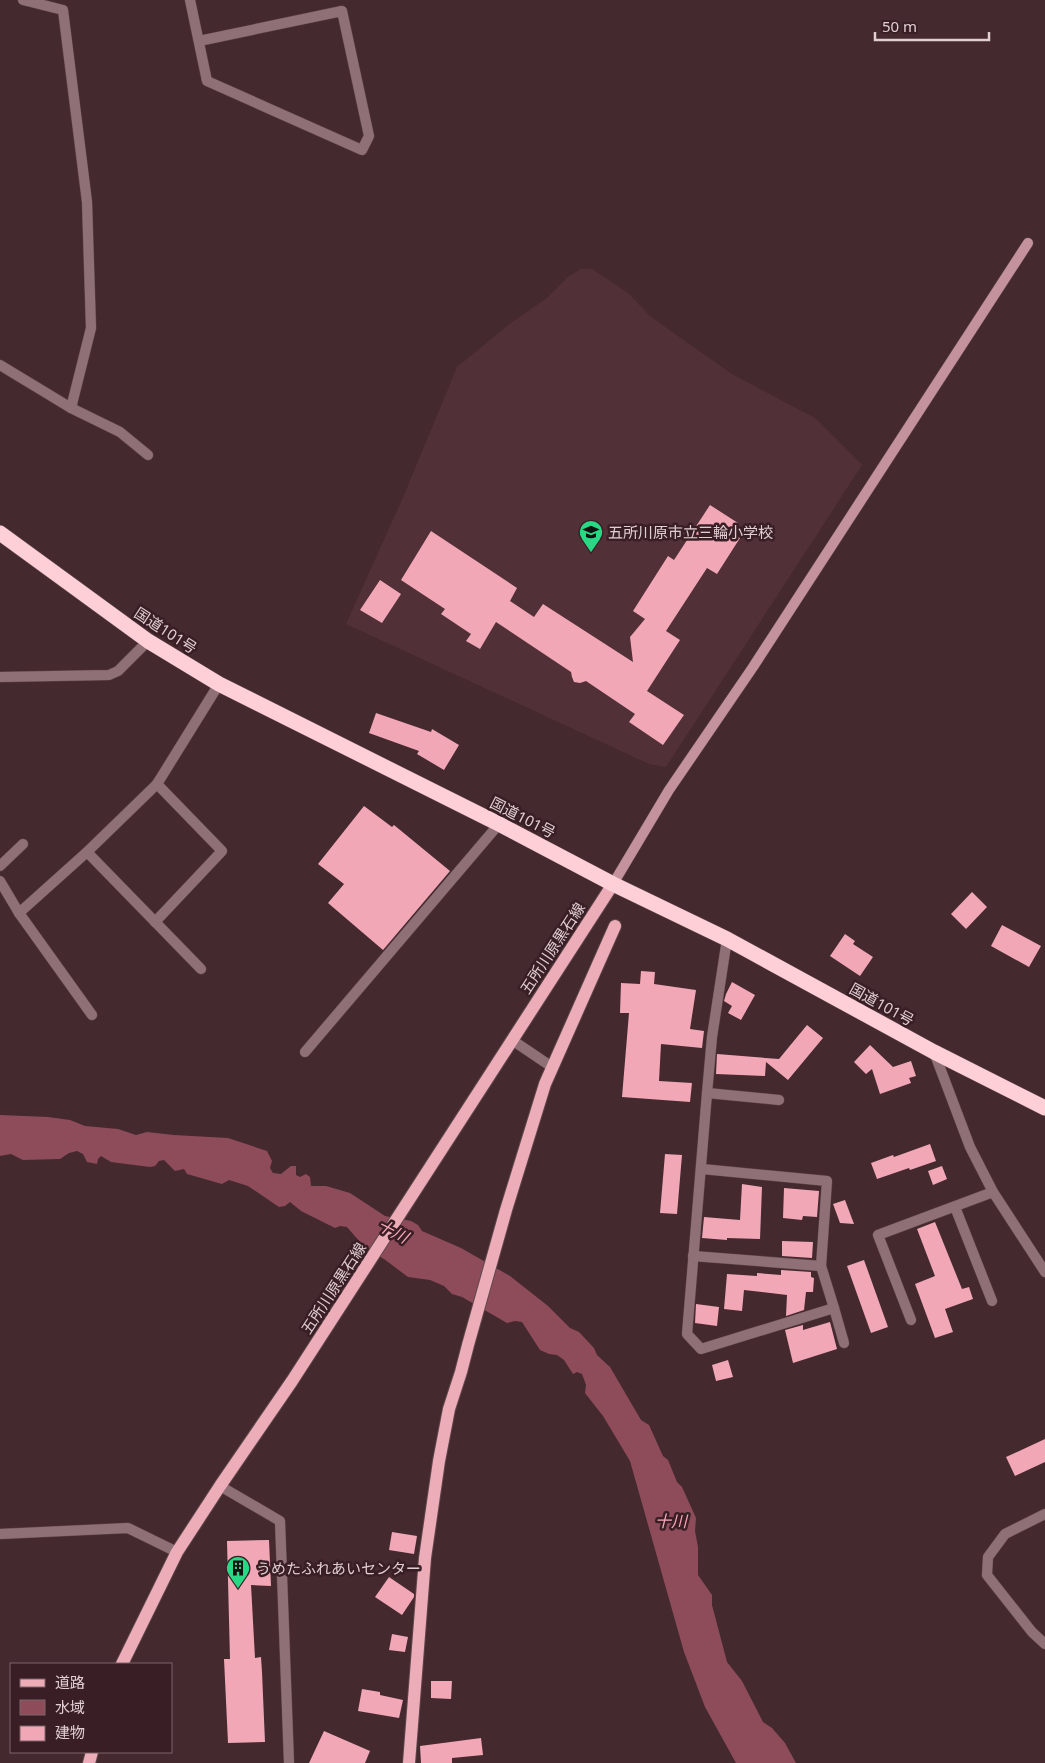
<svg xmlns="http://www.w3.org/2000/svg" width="1045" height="1763" font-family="'Noto Sans','Noto Sans JP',sans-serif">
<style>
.built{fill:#523037}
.water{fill:#8e4c5b}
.building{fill:#f2a7b6}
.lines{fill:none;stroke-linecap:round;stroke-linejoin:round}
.street-casing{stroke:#60474b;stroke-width:11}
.secondary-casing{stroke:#60474b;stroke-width:11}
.primary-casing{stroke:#60474b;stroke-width:14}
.highway-casing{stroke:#60474b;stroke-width:16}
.street{stroke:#8f7076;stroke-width:10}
.secondary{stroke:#c4929c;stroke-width:10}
.primary{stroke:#ecadb9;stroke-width:12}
.highway{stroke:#fecfd7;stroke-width:15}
.labels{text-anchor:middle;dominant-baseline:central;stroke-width:5;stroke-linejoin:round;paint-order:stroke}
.poi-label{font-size:15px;fill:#e0ced1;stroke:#391f25;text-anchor:start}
.street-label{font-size:15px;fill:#e0ced1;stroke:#391f25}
.water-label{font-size:16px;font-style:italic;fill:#f8a8b9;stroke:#391f25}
</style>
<rect width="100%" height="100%" fill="#44292e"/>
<!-- built -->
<path class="built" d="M581 269H592L628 293 651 317 732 374 815 418 862 465 666 767 649 764 346 624 404 495 457 367 512 322 547 298 569 276Z"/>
<!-- water -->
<path class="water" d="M0 1115 48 1117 70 1120 85 1126 118 1129 136 1135 147 1132 174 1135 228 1138 267 1151 272 1161 270 1168 273 1173 281 1174 291 1166H296V1175L300 1177 306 1174 310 1177 311 1186H326L350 1193 385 1216 411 1221 418 1225 422 1231 461 1248 510 1276 548 1306 570 1328 579 1332 594 1348 597 1355 610 1367 641 1420 649 1425 663 1456 668 1460 677 1482 682 1487 696 1518 695 1531 698 1547V1575L712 1595V1605L727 1662 742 1681 763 1722 772 1728 785 1743 796 1763H736L705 1707 684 1652 630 1461 603 1416 585 1393 586 1385 582 1374 577 1372 573 1374 564 1360 557 1355 549 1354 540 1350 522 1322 515 1321 507 1323 462 1297 452 1294 444 1286 430 1280 408 1277 384 1259 366 1249 347 1227 340 1226 335 1228 301 1211 290 1202 285 1206 279 1207 248 1186 229 1180 222 1184 187 1174 184 1169 175 1171 164 1160 159 1161 155 1166 150 1167 111 1162 101 1156 98 1159 97 1164 87 1162 83 1154 77 1151 69 1153 60 1159 23 1160 11 1154 0 1156Z"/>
<!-- building -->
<g class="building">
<path d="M710 505 738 523 732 533 740 538 717 574 707 568 666 631 680 640 647 691 684 715 663 745 629 722 635 714 586 681 580 683 574 682 572 677 571 672 496 622 480 649 466 641 471 634 441 614 445 609 401 580 431 531 517 588 510 601 534 617 543 604 633 662 630 637 645 619 633 611 668 556 674 560Z"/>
<path d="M380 580 401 594 382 623 360 610Z"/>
<path d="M376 713 431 732 432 729 459 745 444 770 417 754 419 751 369 733Z"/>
<path d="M364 806 392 827 394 825 450 871 383 950 328 903 344 884 318 864Z"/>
<path d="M972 892 987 907 966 929 951 914Z"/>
<path d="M1002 925 1041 946 1029 967 991 946Z"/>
<path d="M845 934 855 941 853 944 873 957 860 976 830 956Z"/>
<path d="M641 971 655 972 654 984 696 990 690 1029 704 1031 702 1048 661 1044 659 1081 692 1083 690 1102 622 1097 629 1013H620L621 983 640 984Z"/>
<path d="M732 982 755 995 741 1020 728 1013 732 1006 724 1001 726 994Z"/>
<path d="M807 1025 823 1038 788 1080 766 1062 765 1076 716 1074 717 1054 779 1059Z"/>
<path d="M870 1045 893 1067 911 1061 916 1076 909 1078 911 1083 880 1094 872 1069 866 1074 854 1062Z"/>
<path d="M930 1144 936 1161 910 1170 909 1168 877 1179 871 1163 893 1155 894 1157Z"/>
<path d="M665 1154 682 1155 677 1214 660 1213Z"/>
<path d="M942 1166 947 1179 933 1185 928 1171Z"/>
<path d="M742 1184 762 1187 760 1239 727 1238V1240L702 1238 704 1217 740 1220Z"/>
<path d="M784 1188 819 1191 817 1217 803 1216 802 1220 783 1218Z"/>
<path d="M845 1200 854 1224 840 1223 833 1204Z"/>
<path d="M935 1222 962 1289 969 1287 973 1299 945 1309 953 1332 935 1338 915 1284 935 1276 917 1229Z"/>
<path d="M782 1241 813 1242 812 1258 782 1256Z"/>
<path d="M864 1260 888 1327 871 1333 847 1266Z"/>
<path d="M781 1270 811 1272V1277L814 1278 813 1292H806L804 1310 786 1316 787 1295 744 1290 742 1311 724 1309 727 1274 757 1276V1273L781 1275Z"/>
<path d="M696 1304 719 1307 717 1326 695 1323Z"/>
<path d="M830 1322 837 1349 793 1363 785 1330 803 1325V1330Z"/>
<path d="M728 1360 733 1377 716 1381 712 1365Z"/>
<path d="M1045 1439V1462L1015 1476 1006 1457Z"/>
<path d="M392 1532 417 1536 414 1554 389 1550Z"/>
<path d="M269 1540 271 1586 251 1585 255 1658 261 1657 262 1672 265 1742 228 1743 224 1659H230L227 1541Z"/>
<path d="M389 1577 414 1594V1597L402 1615 375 1597Z"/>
<path d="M392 1634 408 1637 405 1652 389 1650Z"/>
<path d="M431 1681H452L451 1699 431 1698Z"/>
<path d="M362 1689 380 1692V1695L403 1700 399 1718 358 1711Z"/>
<path d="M324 1731 370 1751 365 1763H309Z"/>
<path d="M481 1738 483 1755 452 1758V1763H421L420 1746Z"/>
</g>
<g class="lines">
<!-- street casing -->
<g class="street-casing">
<g id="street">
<path d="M190 0 207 81 362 150 369 136 342 11 199 41"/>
<path d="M0 365 71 408 91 328 87 202 63 10 23 0"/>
<path d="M71 408 120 432 148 455"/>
<path d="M0 677 109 675 118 671 148 641"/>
<path d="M87 852 201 969"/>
<path d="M0 866 23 844"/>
<path d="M0 881 19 913 92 1015"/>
<path d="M19 913 87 852 157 784 219 684"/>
<path d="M155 922 222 851 157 784"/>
<path d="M512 1040 552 1067"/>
<path d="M305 1052 499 824"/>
<path d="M934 1052 970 1147 993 1192 1045 1272"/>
<path d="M707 1093 779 1100"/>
<path d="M702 1169 827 1181 821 1266 834 1308 701 1349 687 1334 707 1093 712 1037 727 939"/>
<path d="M955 1207 992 1301"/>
<path d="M693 1256 821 1266"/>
<path d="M834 1308 844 1343"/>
<path d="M911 1320 878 1235 993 1192"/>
<path d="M220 1486 280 1521 289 1763"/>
<path d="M1045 1514 1005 1534 988 1557 987 1575 1032 1632 1045 1644"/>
<path d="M0 1534 128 1528 177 1552"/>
</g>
</g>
<!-- secondary casing -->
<g class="secondary-casing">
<path id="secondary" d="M613 884 669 790 753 667 1028 243"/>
</g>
<!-- primary casing -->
<g class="primary-casing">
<g id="primary">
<path d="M122 1664 177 1552 220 1486 292 1381 613 884"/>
<path d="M89 1763 92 1752"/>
<path d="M409 1763 425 1558 439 1461 449 1409 461 1372 468 1345 506 1210 545 1084 615 926"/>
</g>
</g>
<!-- highway casing -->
<g class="highway-casing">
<path id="highway" d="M0 533 148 641 219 684 499 824 613 884 727 939 934 1052 1045 1108"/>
</g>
<!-- street -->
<use href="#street" class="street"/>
<!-- secondary -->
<use href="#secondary" class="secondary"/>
<!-- primary -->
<use href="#primary" class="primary"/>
<!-- highway -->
<use href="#highway" class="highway"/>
</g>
<!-- icons -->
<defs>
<g id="school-pin" transform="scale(1.25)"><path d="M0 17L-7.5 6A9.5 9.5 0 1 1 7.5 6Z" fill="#27d885" stroke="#391f25"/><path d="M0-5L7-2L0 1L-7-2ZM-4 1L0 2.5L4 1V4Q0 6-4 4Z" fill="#111"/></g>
<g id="building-pin" transform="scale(1.25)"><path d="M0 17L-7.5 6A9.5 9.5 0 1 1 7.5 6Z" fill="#27d885" stroke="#391f25"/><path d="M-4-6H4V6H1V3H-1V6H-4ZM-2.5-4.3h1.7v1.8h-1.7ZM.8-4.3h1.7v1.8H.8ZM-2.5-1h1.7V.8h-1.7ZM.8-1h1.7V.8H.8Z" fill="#111"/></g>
</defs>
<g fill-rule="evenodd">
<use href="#school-pin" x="591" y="532"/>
<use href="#building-pin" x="238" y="1568"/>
</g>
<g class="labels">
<!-- poi labels -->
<g class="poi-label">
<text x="608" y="532">五所川原市立三輪小学校</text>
<text x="256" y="1568">うめたふれあいセンター</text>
</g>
<!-- street labels -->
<g class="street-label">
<text transform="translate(166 630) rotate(33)">国道101号</text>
<text transform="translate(523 817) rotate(27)">国道101号</text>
<text transform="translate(552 948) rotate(-57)">五所川原黒石線</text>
<text transform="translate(882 1004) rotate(29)">国道101号</text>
<text transform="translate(333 1288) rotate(-57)">五所川原黒石線</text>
</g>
<!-- water labels -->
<g class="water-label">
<text transform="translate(393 1231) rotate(27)">十川</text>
<text x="671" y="1521">十川</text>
</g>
</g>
<!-- legend -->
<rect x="10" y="1663" width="162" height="90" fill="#391f25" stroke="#7c656a"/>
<rect x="20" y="1679" width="25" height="8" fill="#ecadb9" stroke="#7c656a"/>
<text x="55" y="1688" font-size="15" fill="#e0ced1">道路</text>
<rect x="20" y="1700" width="25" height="15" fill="#8e4c5b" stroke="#7c656a"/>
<text x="55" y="1713" font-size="15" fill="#e0ced1">水域</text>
<rect x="20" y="1726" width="25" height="15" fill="#f2a7b6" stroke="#7c656a"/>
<text x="55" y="1738" font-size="15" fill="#e0ced1">建物</text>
<!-- scale -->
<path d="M875 32v8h114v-8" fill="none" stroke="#e0ced1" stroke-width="2.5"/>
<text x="882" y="32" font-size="15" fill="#e0ced1" stroke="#391f25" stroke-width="4" paint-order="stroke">50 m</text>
</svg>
